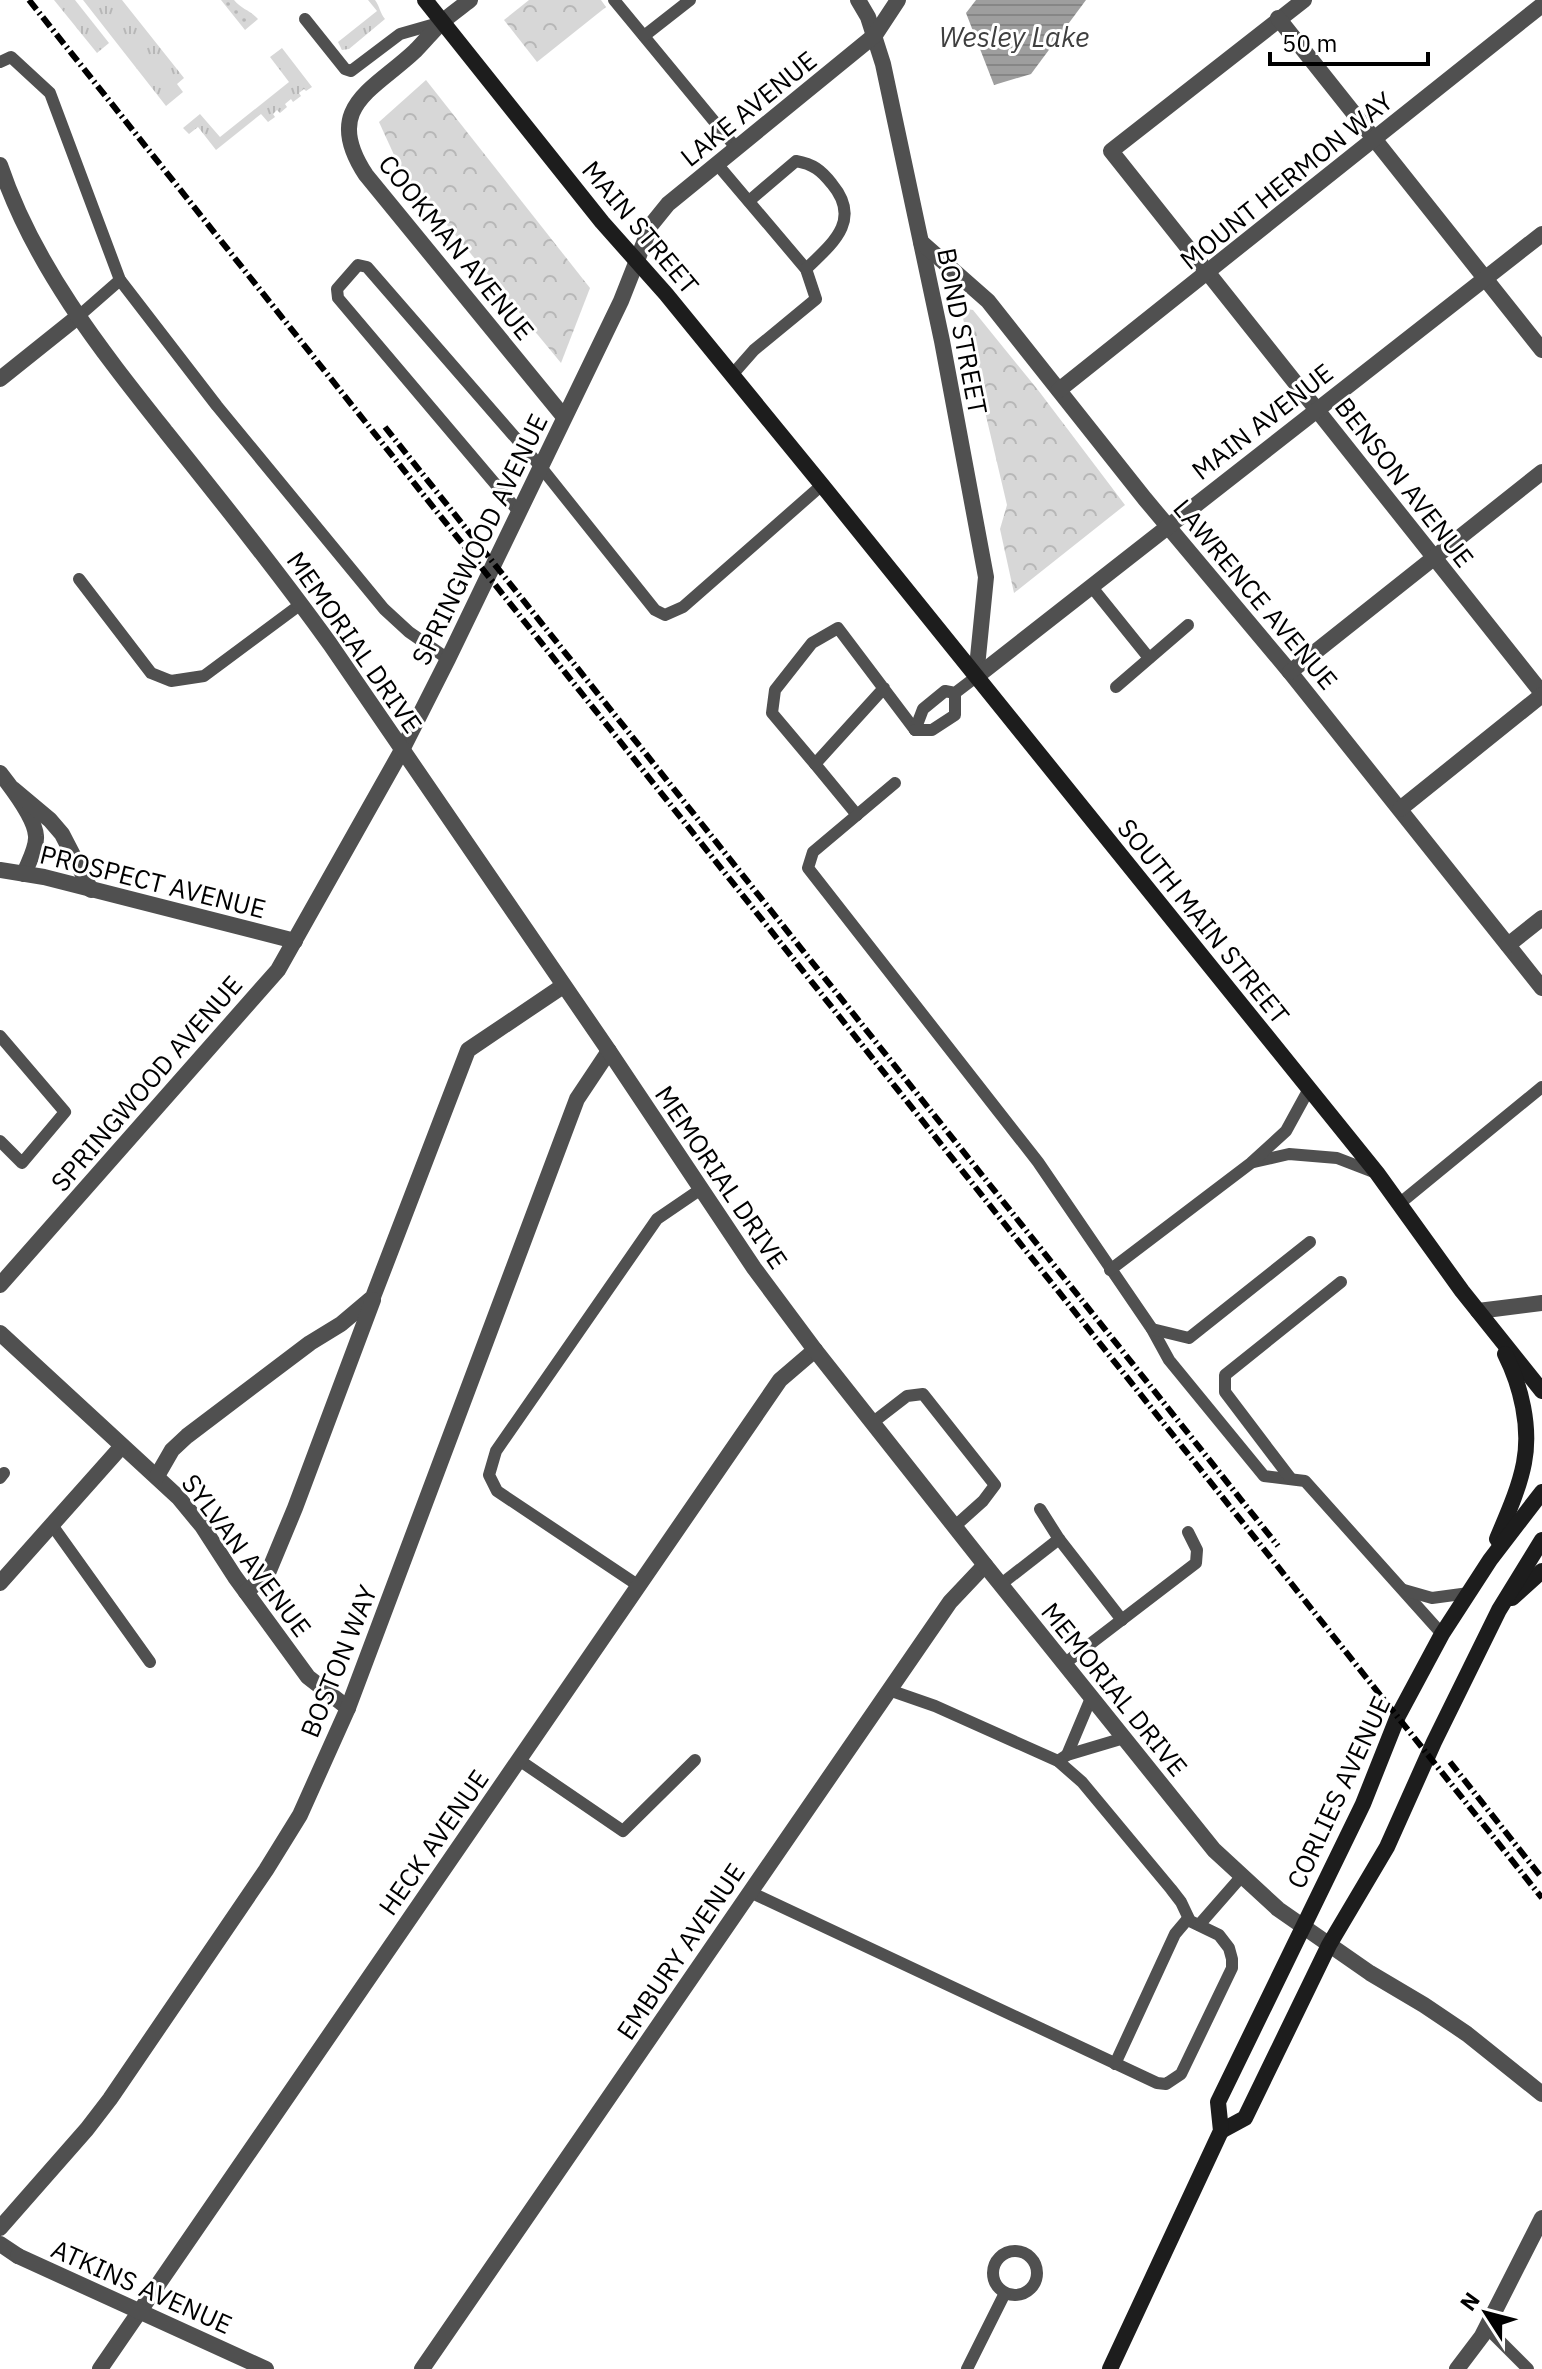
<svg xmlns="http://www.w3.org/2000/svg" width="1542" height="2369" font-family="'IBM Plex Sans',sans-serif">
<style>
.grass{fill:url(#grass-tufts)}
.forest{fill:url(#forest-crowns)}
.garden{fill:url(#garden-dots)}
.water{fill:url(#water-rules)}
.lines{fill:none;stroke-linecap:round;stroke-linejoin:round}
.service{stroke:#505050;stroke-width:12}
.minor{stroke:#505050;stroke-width:16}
.tertiary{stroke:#505050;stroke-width:16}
.secondary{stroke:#1d1d1d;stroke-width:16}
.rail{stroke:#000;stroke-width:6;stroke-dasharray:12 4 2 4;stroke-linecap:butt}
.labels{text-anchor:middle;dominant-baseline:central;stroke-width:6;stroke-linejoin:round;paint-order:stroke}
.street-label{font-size:26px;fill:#000;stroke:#fff}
.water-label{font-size:28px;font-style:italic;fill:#3f3f3f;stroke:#fff}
</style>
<defs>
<pattern id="grass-tufts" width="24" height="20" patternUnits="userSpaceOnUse" patternTransform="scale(2)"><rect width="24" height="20" fill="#d7d7d7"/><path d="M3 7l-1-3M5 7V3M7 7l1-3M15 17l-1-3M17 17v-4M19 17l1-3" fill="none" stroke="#b7b7b7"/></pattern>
<pattern id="forest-crowns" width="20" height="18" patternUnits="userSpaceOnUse" patternTransform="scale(2)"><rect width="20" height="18" fill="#d7d7d7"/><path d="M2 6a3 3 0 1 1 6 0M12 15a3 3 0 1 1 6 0" fill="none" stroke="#b7b7b7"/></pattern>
<pattern id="garden-dots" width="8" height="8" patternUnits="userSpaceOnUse" patternTransform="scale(2)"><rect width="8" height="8" fill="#d7d7d7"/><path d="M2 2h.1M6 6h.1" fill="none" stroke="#b7b7b7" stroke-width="1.8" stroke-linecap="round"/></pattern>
<pattern id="water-rules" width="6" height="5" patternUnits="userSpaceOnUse" patternTransform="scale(2)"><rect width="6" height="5" fill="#9e9e9e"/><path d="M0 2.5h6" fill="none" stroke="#868686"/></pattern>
</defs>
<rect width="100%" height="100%" fill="#fff"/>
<!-- grass -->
<g class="grass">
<path d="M54 0H75L109 43 97 53Z"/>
<path d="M83 0H122L184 78 177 84 183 92 166 106Z"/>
<path d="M368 0H375C380 7 380 13 385 19L349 49 342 50 338 42 377 11Z"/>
<path d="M282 48 312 87 306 91 304 89 299 93 301 96 293 102 291 99 285 104 287 107 280 113 277 110 273 114 275 117 268 122 261 114 216 150 198 127 189 134 183 128 200 114 220 137 289 82 270 57Z"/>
</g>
<!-- forest -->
<g class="forest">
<path d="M529 0H601L606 7 537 62 504 20Z"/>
<path d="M426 80 590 288 561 363 400 168 379 122Z"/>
<path d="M967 309 973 310 1038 390 1125 505 1014 593 1000 529 1007 505 962 314Z"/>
</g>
<!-- garden -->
<path class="garden" d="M221 0H234C241 9 250 10 258 19L245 30Z"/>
<!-- water -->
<path class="water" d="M976 0H1086L1031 74 994 85 966 13Z"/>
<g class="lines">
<!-- service -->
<g class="service">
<path d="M614 0 737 149"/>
<path d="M305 19 345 69 351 71 400 34 442 22"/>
<path d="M644 36 690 0"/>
<path d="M0 62 11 57 50 93 120 280 217 406 384 609 409 632 448 659"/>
<path d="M717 164 806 269 816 299 754 350 732 375"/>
<path d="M749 201 796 161C813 164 821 170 832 184 862 220 833 243 806 269"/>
<path d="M80 315 120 280"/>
<path d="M519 512 338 298 337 289 358 265 367 267 540 466 655 610 665 615 683 607 822 485"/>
<path d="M79 579 151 673 171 681 204 676 301 604"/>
<path d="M1091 586 1149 658"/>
<path d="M1116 687 1188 625"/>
<path d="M884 688 815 764 772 713 775 690 812 643 838 628 915 730"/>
<path d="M915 730 923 709 945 691 955 693 976 677"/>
<path d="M915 730H932L955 715V693"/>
<path d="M815 764 857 815"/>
<path d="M895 783 813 852 808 868 1038 1162 1152 1329 1169 1360 1264 1476 1305 1481 1442 1634"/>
<path d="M0 1036 65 1112 22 1163 0 1141"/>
<path d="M1254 1162 1289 1154 1337 1158 1376 1173"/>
<path d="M1399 1204 1542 1087"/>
<path d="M1110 1270 1251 1163 1286 1131 1309 1089"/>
<path d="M1152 1329 1189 1338 1310 1242"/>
<path d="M872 1423 907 1396 923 1394 995 1485 983 1501 954 1527"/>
<path d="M0 1478 4 1473"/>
<path d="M1291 1479 1225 1392V1375L1341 1282"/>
<path d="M1040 1509 1059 1539 1122 1620"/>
<path d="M52 1525 150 1662"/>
<path d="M1000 1585 1059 1539"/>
<path d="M639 1586 497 1491 489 1475 496 1451 657 1219 701 1189"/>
<path d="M1404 1590 1432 1598 1469 1593"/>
<path d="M1064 1664 1196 1563 1197 1550 1188 1532"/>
<path d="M1067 1755 1091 1698"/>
<path d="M519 1760 623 1831 695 1760"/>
<path d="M1058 1761 1067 1755 1124 1738"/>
<path d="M750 1892 1157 2083 1166 2084 1181 2074 1232 1968V1959L1229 1948 1219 1935 1190 1921 1181 1902 1171 1889 1082 1782 1058 1761 935 1706 889 1690"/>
<path d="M1199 1925 1241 1877"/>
<path d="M1115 2064 1175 1934 1186 1921H1190"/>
<circle cx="1015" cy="2273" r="22"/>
<path d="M1486 2327 1528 2369"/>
<path d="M967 2369 1005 2293"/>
</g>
<!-- minor -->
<g class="minor">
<path d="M470 0C460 8 450 15 441 23 432 32 424 42 415 51 374 90 321 107 366 175L564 417"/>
<path d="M858 0 868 17 883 64 942 341 986 577 976 677"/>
<path d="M1304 0 1111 151 1542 693"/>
<path d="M1278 18 1542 350"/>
<path d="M921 242 988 301 1145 499 1290 672 1542 988"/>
<path d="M0 379 80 315"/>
<path d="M1059 390 1542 5"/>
<path d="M1290 672 1542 472"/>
<path d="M976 677 1542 234"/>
<path d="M0 773C11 787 35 818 36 836 37 848 28 863 24 874"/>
<path d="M13 789 50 820 62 834 91 890"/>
<path d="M1400 809 1542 695"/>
<path d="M0 870 44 877 295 941"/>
<path d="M1508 945 1542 918"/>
<path d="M0 1285 278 970 402 750 448 659 621 301 651 225 668 204 875 35 898 0"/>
<path d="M1478 1311 1542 1303"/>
<path d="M0 1333 178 1497 202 1526 235 1577 308 1677 348 1708"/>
<path d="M157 1476 172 1450 187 1436 310 1343 341 1324 373 1297 468 1050 563 986"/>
<path d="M0 1583 122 1446"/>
<path d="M246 1592 268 1573 295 1508 373 1300"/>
<path d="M0 2228 87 2129 110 2099 266 1870 300 1815 348 1708 577 1099 609 1051"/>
<path d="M0 2244 18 2256"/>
<path d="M100 2369 780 1380 815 1350"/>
<path d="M422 2369 950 1602 985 1565"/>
<path d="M1457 2369 1482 2336 1542 2218"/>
</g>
<!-- tertiary -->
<g class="tertiary">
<path d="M0 165C34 266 101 350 166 432 222 502 278 572 330 644L609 1051 754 1268 815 1350 985 1565 1214 1850 1278 1909 1370 1973 1424 2005 1467 2034 1542 2094"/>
<path d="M18 2256 266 2369"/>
</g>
<!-- secondary -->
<g class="secondary">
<path d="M425 0 602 222 666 294 822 485 1377 1173 1462 1291 1542 1391"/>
<path d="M1497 1539C1507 1515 1519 1489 1524 1463 1531 1427 1521 1386 1505 1354"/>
<path d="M1512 1598 1542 1571"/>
<path d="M1221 2131 1245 2118 1329 1945 1387 1847 1434 1742 1499 1610 1542 1540"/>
<path d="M1110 2369 1221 2131 1218 2102 1363 1804 1398 1716 1442 1634 1490 1560 1542 1492"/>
</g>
<!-- rail -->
<g class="rail">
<path d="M29 0 1542 1898"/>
<path d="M385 427 1278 1546"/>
<path d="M1450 1762 1542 1878"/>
</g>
</g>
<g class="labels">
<!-- street labels -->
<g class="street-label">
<text transform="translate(748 108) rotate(-39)">LAKE AVENUE</text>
<text transform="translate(1286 180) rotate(-39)">MOUNT HERMON WAY</text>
<text transform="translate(641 227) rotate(50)">MAIN STREET</text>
<text transform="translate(457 247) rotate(51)">COOKMAN AVENUE</text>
<text transform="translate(963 331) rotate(79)">BOND STREET</text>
<text transform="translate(1262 421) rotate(-38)">MAIN AVENUE</text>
<text transform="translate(1405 482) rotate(52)">BENSON AVENUE</text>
<text transform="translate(479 539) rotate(-64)">SPRINGWOOD AVENUE</text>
<text transform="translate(1256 594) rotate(50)">LAWRENCE AVENUE</text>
<text transform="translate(355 642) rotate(55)">MEMORIAL DRIVE</text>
<text transform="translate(153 881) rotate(14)">PROSPECT AVENUE</text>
<text transform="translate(1204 921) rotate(51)">SOUTH MAIN STREET</text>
<text transform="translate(146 1083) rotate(-49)">SPRINGWOOD AVENUE</text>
<text transform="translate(722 1177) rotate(56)">MEMORIAL DRIVE</text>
<text transform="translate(247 1555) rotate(53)">SYLVAN AVENUE</text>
<text transform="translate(338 1661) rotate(-68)">BOSTON WAY</text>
<text transform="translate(1115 1689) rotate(51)">MEMORIAL DRIVE</text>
<text transform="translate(1338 1792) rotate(-65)">CORLIES AVENUE</text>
<text transform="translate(433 1842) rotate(-55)">HECK AVENUE</text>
<text transform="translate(680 1951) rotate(-56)">EMBURY AVENUE</text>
<text transform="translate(142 2286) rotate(24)">ATKINS AVENUE</text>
</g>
<!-- water labels -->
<g class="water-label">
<text x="1014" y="36">Wesley Lake</text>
</g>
</g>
<!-- north arrow -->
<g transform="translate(1486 2313) rotate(306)" stroke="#ffffff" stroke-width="6" paint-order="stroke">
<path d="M0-6L14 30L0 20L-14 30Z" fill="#000000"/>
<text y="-12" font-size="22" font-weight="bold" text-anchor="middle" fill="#000000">N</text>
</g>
<!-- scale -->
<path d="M1270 52v12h158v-12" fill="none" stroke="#000000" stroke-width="4"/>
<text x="1282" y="52" font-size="24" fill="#000000" stroke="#ffffff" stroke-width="6" paint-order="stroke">50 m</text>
</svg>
